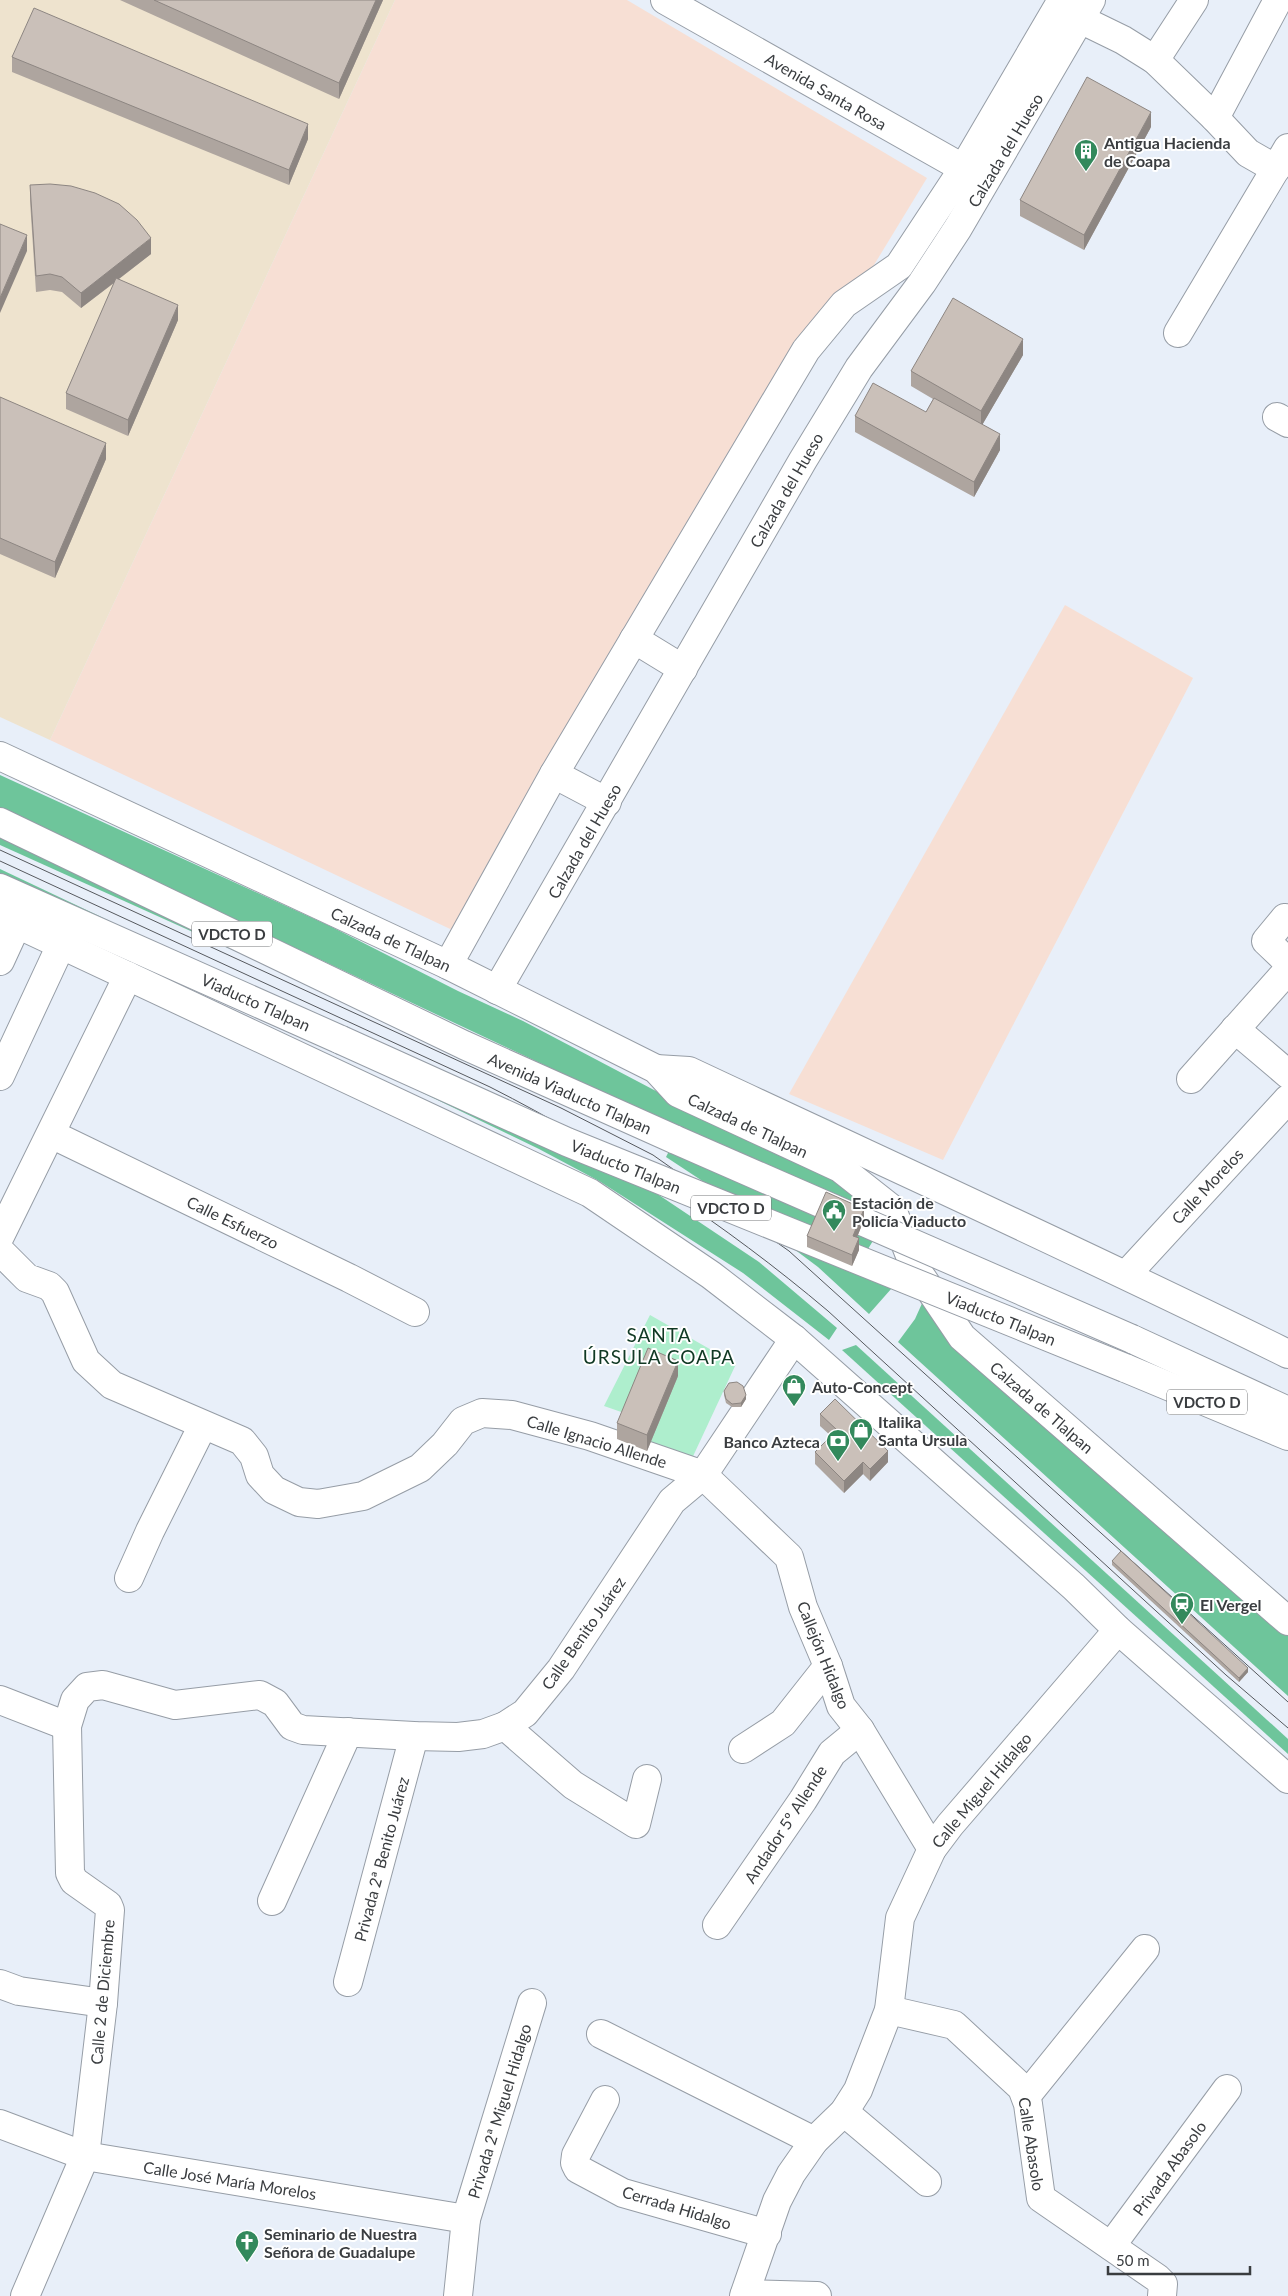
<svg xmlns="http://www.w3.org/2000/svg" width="1288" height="2296" font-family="Lato,sans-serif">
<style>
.industrial{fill:#f7dfd4}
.education{fill:#eee3ce}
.green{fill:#aeeecd}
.forest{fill:#6ec59b}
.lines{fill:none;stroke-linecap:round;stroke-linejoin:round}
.minor-casing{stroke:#969da6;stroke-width:30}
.major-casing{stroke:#969da6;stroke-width:30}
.highway-casing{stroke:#969da6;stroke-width:30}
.minor{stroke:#fff;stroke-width:28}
.major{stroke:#fff;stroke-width:28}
.highway{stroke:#fff;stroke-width:28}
.tram{stroke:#56595e;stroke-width:1}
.highway-bridge-casing{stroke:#969da6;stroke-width:30;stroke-linecap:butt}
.highway-bridge{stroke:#fff;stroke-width:28}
.wall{fill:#aea59f}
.shaded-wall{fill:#8d8682}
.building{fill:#cac0b9;stroke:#8d8682}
.labels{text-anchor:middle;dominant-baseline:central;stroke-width:4;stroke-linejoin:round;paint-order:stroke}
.shield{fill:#fff;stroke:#757779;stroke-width:1}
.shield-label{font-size:15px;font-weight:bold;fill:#3a3d40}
.street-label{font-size:16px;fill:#3a3d40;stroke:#fff}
.poi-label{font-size:16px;font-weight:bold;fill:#3a3d40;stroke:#fff;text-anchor:start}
.quarter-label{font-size:19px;letter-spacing:1px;fill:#103924;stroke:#fff}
</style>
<rect width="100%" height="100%" fill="#e8eff9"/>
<!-- industrial -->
<g class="industrial">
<path d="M395 0H627L927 178 465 936 50 740Z"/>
<path d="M1065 605 1193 678 943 1160 789 1094Z"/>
</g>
<!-- education -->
<path class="education" d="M0 0H395L50 740 0 717Z"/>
<!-- green -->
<path class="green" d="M650 1315 736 1364 688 1467 647 1451 677 1376 627 1414 604 1406Z"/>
<!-- forest -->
<g class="forest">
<path d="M0 775 330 926 458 991 523 1021 673 1100 816 1169 852 1190 884 1223 863 1257 899 1280 869 1314 818 1267 710 1186 666 1157 680 1129 0 809Z"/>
<path d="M0 836 366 1010 0 845Z"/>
<path d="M0 869 114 923 0 873Z"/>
<path d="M394 1079 611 1163 759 1262 837 1328 829 1340 743 1273 599 1181 539 1149Z"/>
<path d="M924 1299 1288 1628V1696L898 1342 915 1319Z"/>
<path d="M856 1345 1288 1739V1754L842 1350Z"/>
</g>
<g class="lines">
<!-- minor casing -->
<g class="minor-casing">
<g id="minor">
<path d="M665 0 984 180"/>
<path d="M1082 20 1123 40 1155 60 1215 118 1248 153 1276 169"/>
<path d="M1155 60 1194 0"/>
<path d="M1215 118 1278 0"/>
<path d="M1178 333 1288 148"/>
<path d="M1277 417 1288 423"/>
<path d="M1285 918 1266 941 1288 962"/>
<path d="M0 961 17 924"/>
<path d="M1235 1029 1288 1074"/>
<path d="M0 1076 61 945"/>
<path d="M1191 1079 1288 970"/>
<path d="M51 1134 349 1278 415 1312"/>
<path d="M0 1236 128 976"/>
<path d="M0 1251 27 1278 49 1286 55 1292 86 1361 112 1385 242 1441 254 1456 260 1475 274 1490 299 1502 318 1504 363 1496 420 1468 445 1444 463 1421 482 1413 512 1415 590 1436 703 1475 789 1557 803 1607 828 1666 841 1706 860 1730 932 1849"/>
<path d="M1127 1274 1288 1099"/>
<path d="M129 1578 150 1531 203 1425"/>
<path d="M0 1700 67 1726"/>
<path d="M505 1726 573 1785 636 1824 647 1779"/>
<path d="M743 1749 783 1723 828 1666"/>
<path d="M272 1901 348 1732"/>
<path d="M717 1925 803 1800 832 1753 860 1730"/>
<path d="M348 1982 414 1736"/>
<path d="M0 1984 19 1991 103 2003"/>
<path d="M889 2010 954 2025 1022 2088 1028 2104 1041 2198 1157 2278 1163 2284 1162 2296"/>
<path d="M601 2034 814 2141"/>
<path d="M1027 2095 1145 1949"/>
<path d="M605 2100 576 2155 575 2163 578 2169 623 2193 767 2234"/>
<path d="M844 2112 927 2182"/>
<path d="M0 2124 85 2156 466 2219"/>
<path d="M1111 2246 1227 2089"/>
<path d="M745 2294 817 2296"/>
<path d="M25 2296 85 2156 103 2003 110 1910 108 1905 74 1881 70 1873 67 1726 75 1700 87 1687 103 1685 175 1705 260 1695 275 1703 292 1726 303 1730 414 1736 458 1737 483 1734 505 1726 525 1713 561 1669 672 1501 703 1475 794 1339"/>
<path d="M458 2296 466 2219 532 2003"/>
<path d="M744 2296 777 2201 791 2174 814 2141 844 2112 858 2090 889 2010 900 1918 932 1849 950 1825 1118 1630"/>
</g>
</g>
<!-- major casing -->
<g class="major-casing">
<g id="major">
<path d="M634 639 683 669"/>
<path d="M0 756 448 965 656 1069 678 1093 840 1168 892 1209 914 1266 962 1337 1288 1621"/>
<path d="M554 774 607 802"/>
<path d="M0 916 590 1193 711 1275 794 1339 1074 1587 1118 1630 1288 1779"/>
<path d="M448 965 554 774 806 350 844 304 899 266 963 169 1062 0"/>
<path d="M497 990 803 460 859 368 922 283 958 228 1091 0"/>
<path d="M656 1069 689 1071C889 1165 1090 1256 1288 1354"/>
</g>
</g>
<!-- highway casing -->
<g class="highway-casing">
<g id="highway">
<path d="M0 822 464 1045 676 1140"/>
<path d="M0 888 341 1040"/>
<path d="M1132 1339 1288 1411"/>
<path d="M1125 1368 1288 1436"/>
</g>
</g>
<!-- minor -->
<use href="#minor" class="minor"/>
<!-- major -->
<use href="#major" class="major"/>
<!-- highway -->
<use href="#highway" class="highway"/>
<!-- tram -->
<g class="tram">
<path d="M0 850 561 1108 653 1155 789 1251 1288 1702"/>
<path d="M0 861 490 1087C610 1148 725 1224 828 1311L1226 1675 1288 1728"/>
</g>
<!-- highway-bridge casing -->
<g class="highway-bridge-casing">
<g id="highway-bridge">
<path d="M341 1040 567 1142 1125 1368"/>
<path d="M676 1140 1132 1339"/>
</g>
</g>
<!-- highway-bridge -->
<use href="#highway-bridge" class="highway-bridge"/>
</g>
<!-- wall -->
<g class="wall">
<path d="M120 0H383L339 99Z"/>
<path d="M12 57 308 139 289 185 12 72Z"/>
<path d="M1151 127 1084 250 1020 216V200Z"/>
<path d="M30 185 151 254 119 279 178 320 128 436 66 409V393L114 283 81 308 62 292 50 290 36 292 30 201Z"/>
<path d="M1023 355 982 425 1000 450 974 497 855 432V416L926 412 933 399 911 386V371Z"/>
<path d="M0 397 106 459 55 578 0 554Z"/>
<path d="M864 1220 857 1237 859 1250 852 1266 807 1247V1236Z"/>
<path d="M678 1376 647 1451 617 1439V1423Z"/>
<path d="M724 1391 746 1399 741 1407H732L726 1403 724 1395Z"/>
<path d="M820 1414 888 1462 870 1481 863 1474 844 1493 815 1464V1452L831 1436 820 1426Z"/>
<path d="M1112 1561 1248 1672 1239 1682 1112 1565Z"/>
</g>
<!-- shaded-wall -->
<g class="shaded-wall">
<path d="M376 0H383L339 99V83Z"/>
<path d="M1151 112V127L1084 250V235Z"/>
<path d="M308 124V139L289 185V170Z"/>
<path d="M27 235V251L0 313V298Z"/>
<path d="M151 238V254L81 308V293Z"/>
<path d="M178 305V320L128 436V420Z"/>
<path d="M1023 339V355L981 427V411Z"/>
<path d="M1000 434V450L974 497V482Z"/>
<path d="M106 443V459L55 578V562Z"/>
<path d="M864 1209V1220L853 1247V1236Z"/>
<path d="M859 1238V1250L852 1266V1255Z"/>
<path d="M678 1361V1376L647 1451V1435Z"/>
<path d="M746 1395V1399L741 1407V1403Z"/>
<path d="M888 1451V1462L870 1481V1469Z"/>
<path d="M863 1462V1474L844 1493V1481Z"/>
<path d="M1248 1668V1672L1239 1682V1678Z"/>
</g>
<!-- building -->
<g class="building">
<path d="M154 0H376L339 83Z"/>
<path d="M34 8 308 124 289 170 12 57Z"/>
<path d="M1087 77 1151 112 1084 235 1020 200Z"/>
<path d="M50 184 71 186 95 193 119 204 137 220 151 238 81 293 62 277 50 274 36 276 30 185Z"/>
<path d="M0 224 27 235 0 298Z"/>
<path d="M116 278 178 305 128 420 66 393Z"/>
<path d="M953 298 1023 339 981 411 911 371Z"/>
<path d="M873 383 926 412 934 398 1000 434 974 482 855 416Z"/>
<path d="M0 397 106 443 55 562 0 538Z"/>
<path d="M826 1192 864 1209 853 1236 859 1238 852 1255 807 1236Z"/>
<path d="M648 1348 678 1361 647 1435 617 1423Z"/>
<path d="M737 1382 743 1386 746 1395 741 1403 732 1404 726 1399 724 1391 729 1383Z"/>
<path d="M835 1399 888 1451 870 1469 863 1462 844 1481 815 1452 837 1430 820 1414Z"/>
<path d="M1121 1551 1248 1668 1239 1678 1112 1561Z"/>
</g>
<!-- icons -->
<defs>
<g id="building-pin" transform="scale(1.25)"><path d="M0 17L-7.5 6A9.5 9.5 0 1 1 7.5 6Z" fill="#33895c" stroke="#fff"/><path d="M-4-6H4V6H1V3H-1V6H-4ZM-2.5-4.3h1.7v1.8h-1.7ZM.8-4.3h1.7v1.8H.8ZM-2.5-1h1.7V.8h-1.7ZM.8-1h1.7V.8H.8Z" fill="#fff"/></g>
<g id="civic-pin" transform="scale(1.25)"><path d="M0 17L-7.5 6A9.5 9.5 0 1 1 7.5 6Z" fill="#33895c" stroke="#fff"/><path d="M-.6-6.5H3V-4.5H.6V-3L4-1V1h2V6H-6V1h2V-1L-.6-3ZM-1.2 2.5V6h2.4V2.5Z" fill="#fff"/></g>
<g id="shop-pin" transform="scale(1.25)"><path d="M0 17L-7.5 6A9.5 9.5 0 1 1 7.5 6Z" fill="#33895c" stroke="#fff"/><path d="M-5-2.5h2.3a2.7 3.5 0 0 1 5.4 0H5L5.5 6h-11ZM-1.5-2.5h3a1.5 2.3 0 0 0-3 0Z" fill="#fff"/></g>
<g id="bank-pin" transform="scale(1.25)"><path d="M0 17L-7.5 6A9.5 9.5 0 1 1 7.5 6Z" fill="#33895c" stroke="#fff"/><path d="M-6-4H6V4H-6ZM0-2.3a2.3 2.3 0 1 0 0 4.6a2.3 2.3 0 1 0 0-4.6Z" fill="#fff"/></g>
<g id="station-pin" transform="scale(1.25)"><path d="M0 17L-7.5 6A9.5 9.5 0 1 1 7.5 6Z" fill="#33895c" stroke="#fff"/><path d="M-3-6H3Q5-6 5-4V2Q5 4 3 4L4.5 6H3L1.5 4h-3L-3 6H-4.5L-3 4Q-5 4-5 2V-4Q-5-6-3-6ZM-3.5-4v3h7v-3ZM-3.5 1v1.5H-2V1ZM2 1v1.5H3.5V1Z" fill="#fff"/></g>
<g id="church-pin" transform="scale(1.25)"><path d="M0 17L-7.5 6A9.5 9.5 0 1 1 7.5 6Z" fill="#33895c" stroke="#fff"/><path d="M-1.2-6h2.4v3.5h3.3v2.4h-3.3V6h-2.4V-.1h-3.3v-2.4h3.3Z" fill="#fff"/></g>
</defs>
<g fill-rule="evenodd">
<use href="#building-pin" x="1086" y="151"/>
<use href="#civic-pin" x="834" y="1211"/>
<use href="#shop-pin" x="794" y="1386"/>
<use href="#shop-pin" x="861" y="1430"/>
<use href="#bank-pin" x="838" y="1441"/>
<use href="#station-pin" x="1182" y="1604"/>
<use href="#church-pin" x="247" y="2242"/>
</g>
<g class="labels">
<!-- shield labels -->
<g class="shield">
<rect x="192" y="921.5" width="80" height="25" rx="4"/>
<rect x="691" y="1195.5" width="80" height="25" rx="4"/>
<rect x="1167" y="1389.5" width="80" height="25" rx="4"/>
</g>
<g class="shield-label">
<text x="232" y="934">VDCTO D</text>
<text x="731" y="1208">VDCTO D</text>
<text x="1207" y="1402">VDCTO D</text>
</g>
<!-- street labels -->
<g class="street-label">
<text transform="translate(826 91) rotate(30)">Avenida Santa Rosa</text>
<text transform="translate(1005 150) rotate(-59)">Calzada del Hueso</text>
<text transform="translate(786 490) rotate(-60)">Calzada del Hueso</text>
<text transform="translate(584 841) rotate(-60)">Calzada del Hueso</text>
<text transform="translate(391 939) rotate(25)">Calzada de Tlalpan</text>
<text transform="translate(256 1002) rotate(24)">Viaducto Tlalpan</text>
<text transform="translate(570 1093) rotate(24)">Avenida Viaducto Tlalpan</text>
<text transform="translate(748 1125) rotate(25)">Calzada de Tlalpan</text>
<text transform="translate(626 1166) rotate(22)">Viaducto Tlalpan</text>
<text transform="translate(1207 1186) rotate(-47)">Calle Morelos</text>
<text transform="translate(233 1222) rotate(26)">Calle Esfuerzo</text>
<text transform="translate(1001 1318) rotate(22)">Viaducto Tlalpan</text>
<text transform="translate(1042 1407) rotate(41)">Calzada de Tlalpan</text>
<text transform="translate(597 1441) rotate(17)">Calle Ignacio Allende</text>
<text transform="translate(583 1633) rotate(-55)">Calle Benito Juárez</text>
<text transform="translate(824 1655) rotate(68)">Callejón Hidalgo</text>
<text transform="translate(981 1790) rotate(-50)">Calle Miguel Hidalgo</text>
<text transform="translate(785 1824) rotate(-57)">Andador 5º Allende</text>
<text transform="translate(381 1859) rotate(-75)">Privada 2ª Benito Juárez</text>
<text transform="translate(102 1992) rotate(-85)">Calle 2 de Diciembre</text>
<text transform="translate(499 2111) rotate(-73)">Privada 2ª Miguel Hidalgo</text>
<text transform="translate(1032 2144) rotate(81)">Calle Abasolo</text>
<text transform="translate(1169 2168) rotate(-54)">Privada Abasolo</text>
<text transform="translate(230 2180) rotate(9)">Calle José María Morelos</text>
<text transform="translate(677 2207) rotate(17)">Cerrada Hidalgo</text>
</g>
<!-- poi labels -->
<g class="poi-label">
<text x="1104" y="142">Antigua Hacienda<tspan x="1104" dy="18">de Coapa</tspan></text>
<text x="852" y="1202">Estación de<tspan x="852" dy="18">Policía Viaducto</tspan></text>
<text x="812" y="1386">Auto-Concept</text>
<text x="878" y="1421">Italika<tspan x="878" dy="18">Santa Ursula</tspan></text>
<text x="820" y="1441" text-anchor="end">Banco Azteca</text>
<text x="1200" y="1604">El Vergel</text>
<text x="264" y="2233">Seminario de Nuestra<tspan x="264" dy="18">Señora de Guadalupe</tspan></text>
</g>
<!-- quarter labels -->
<g class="quarter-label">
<text x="659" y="1334">SANTA<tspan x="659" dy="22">ÚRSULA COAPA</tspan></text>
</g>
</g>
<!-- scale -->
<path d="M1108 2266v8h142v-8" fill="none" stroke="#3a3d40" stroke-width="2.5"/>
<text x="1116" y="2266" font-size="15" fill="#3a3d40" stroke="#ffffff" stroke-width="4" paint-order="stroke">50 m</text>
</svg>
